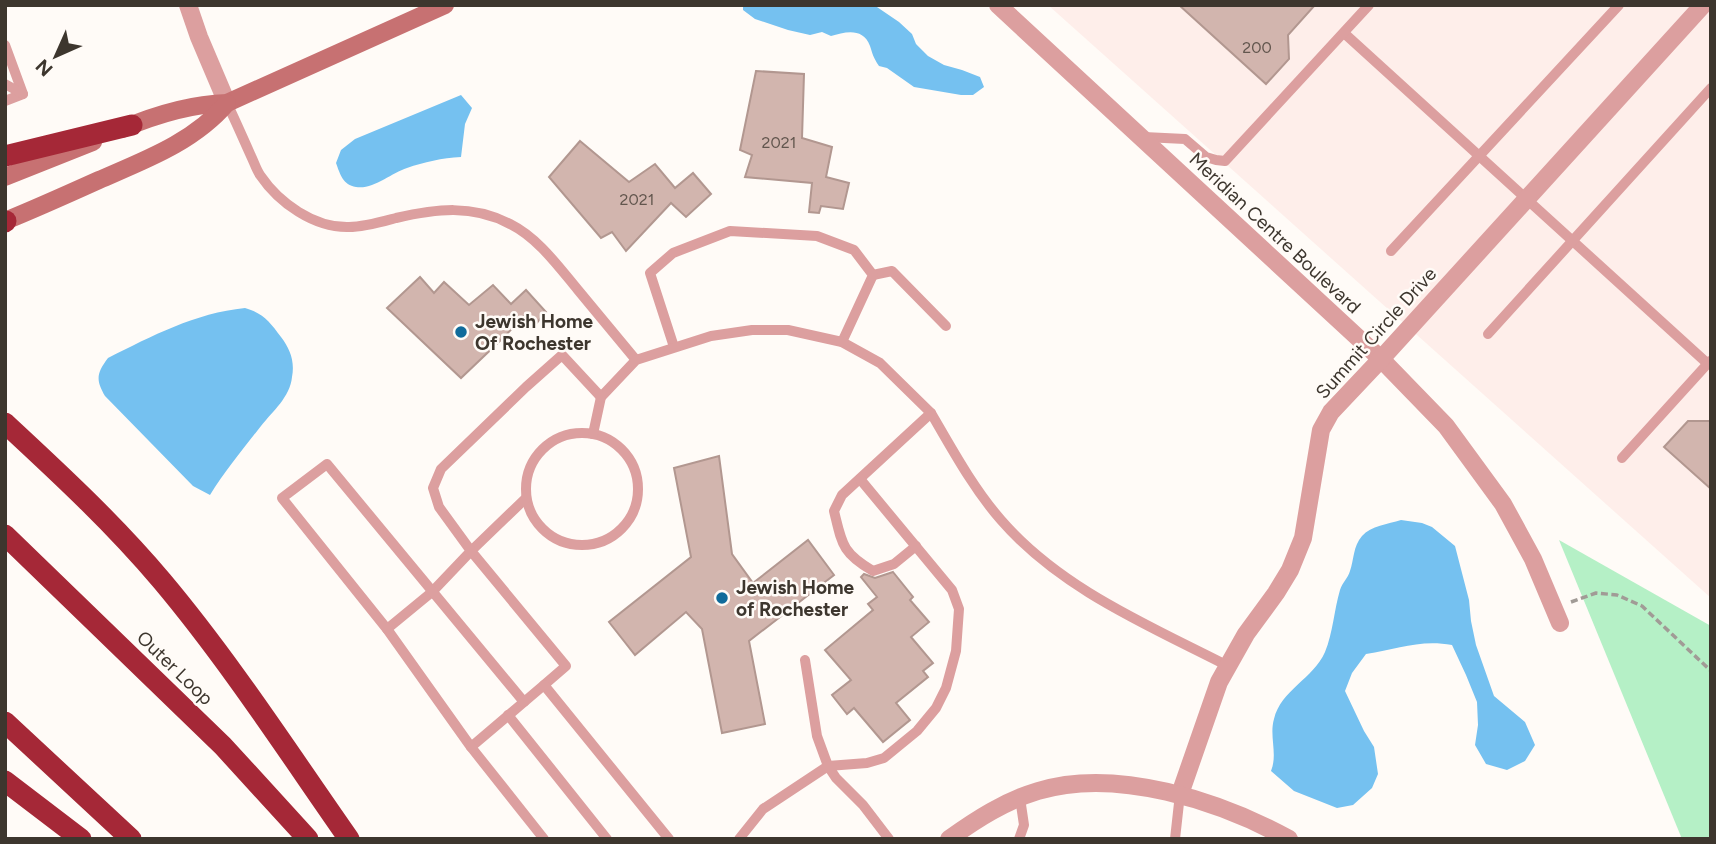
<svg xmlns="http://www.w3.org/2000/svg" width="1716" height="844" font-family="Figtree,sans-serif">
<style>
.commercial{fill:#feeeea}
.green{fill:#b5f0c6}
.water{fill:#75c1f0}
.building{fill:#d2b5ae;stroke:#b29790;stroke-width:2}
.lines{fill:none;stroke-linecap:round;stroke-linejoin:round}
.path{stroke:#a19b96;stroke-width:3.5;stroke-dasharray:7 3.5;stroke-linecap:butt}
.service{stroke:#dc9f9f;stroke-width:10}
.minor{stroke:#dc9f9f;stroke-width:18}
.tertiary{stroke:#dc9f9f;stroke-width:18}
.secondary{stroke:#c77172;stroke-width:18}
.motorway{stroke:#a52837;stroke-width:21}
.poi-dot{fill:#106b9b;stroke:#fffbf7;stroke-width:2.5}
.labels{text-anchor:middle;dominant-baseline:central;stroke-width:5;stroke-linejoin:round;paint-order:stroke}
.number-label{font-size:16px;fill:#62564e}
.street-label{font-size:19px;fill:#3d362e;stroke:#fffbf7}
.poi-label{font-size:19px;font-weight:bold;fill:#3d362e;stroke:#fffbf7;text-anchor:start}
</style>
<rect width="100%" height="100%" fill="#fffbf7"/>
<!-- commercial -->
<path class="commercial" d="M1048 5H1711V598Z"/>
<!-- green -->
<path class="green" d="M1559 540 1711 626V839H1682Z"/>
<!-- water -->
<g class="water">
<path d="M743 5H874L899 22 912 34 916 44 928 56 944 65 962 70 980 77 984 87 973 95H961L914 87 887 68 879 66C873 57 873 55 870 46 863 27 845 32 831 36L822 32 810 35 788 30 755 19 743 10Z"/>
<path d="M461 95 472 108 465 124 461 157C442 158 424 162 407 168 391 173 373 190 356 187 343 185 340 174 336 163L341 150 355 139Z"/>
<path d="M245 308C263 313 270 322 281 337 290 349 295 361 292 377 290 397 273 411 261 426 243 449 225 471 210 495L193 486 105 396C96 380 96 374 108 358 152 336 195 313 245 308Z"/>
<path d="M1401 520 1422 523 1432 527 1455 546 1469 600 1471 621 1476 645 1494 696 1525 722 1535 745 1525 761 1507 770 1486 764 1475 745 1478 725 1477 702 1466 675 1452 645C1421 639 1397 649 1366 654L1352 673 1345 691 1364 731 1374 747 1378 774 1372 788 1353 805 1337 808 1294 791 1271 771C1278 754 1269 736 1274 719 1281 690 1313 679 1325 652 1333 633 1334 610 1340 590 1342 583 1348 578 1350 571 1354 560 1353 546 1362 536 1371 526 1388 524 1401 520Z"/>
</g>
<!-- building -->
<g class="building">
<path d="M1179 5H1315L1288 35 1289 59 1266 84Z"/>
<path d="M756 71 804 74 802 138 832 147 826 177 849 183 843 209 821 206 819 213 809 212 812 183 745 177 752 155 740 150Z"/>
<path d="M580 141 629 182 655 164 675 188 693 173 711 194 686 217 671 203 626 251 612 232 601 238 549 177Z"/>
<path d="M420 277 434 293 444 282 469 305 493 285 511 304 526 290 546 312 535 325 525 315 503 338 461 378 387 308Z"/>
<path d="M1688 421H1711V489L1664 447Z"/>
<path d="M719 456 732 554 753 583 808 540 834 575 749 641 765 724 722 733 702 629 686 612 635 655 609 622 691 557 674 468Z"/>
<path d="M893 572 913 597 910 600 929 622 911 637 933 663 923 671 928 677 896 703 910 720 883 742 854 708 847 714 832 695 851 680 825 650 873 610 868 604 877 597 861 577 864 574 875 578Z"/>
</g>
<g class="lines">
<!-- path -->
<path class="path" d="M1571 602 1596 593 1617 595 1642 606 1711 671"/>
<!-- service -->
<g class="service">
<path d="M1344 33 1708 364"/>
<path d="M5 45 23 94 5 101"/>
<path d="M5 84 23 94"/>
<path d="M227 103C235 120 243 138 251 156 254 162 256 169 260 175 279 203 314 228 349 227 364 227 381 222 396 218 436 209 472 204 510 224 538 238 558 266 578 290 597 313 617 337 636 360"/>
<path d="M1144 137 1185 139 1206 157 1216 160 1225 161 1369 5"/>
<path d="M1391 251 1619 5"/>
<path d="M873 275 892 271 946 326"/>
<path d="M1488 334 1711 88"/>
<path d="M674 347 650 273 673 253 730 231 817 236 854 250 873 275 842 342"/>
<circle cx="582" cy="489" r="56"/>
<path d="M593 434 601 397 636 360 711 336 752 330H788L842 342 880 363 931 413"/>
<path d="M1622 458 1710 361"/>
<path d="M526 498 471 551 566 666 544 685"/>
<path d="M916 546 894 564 873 571C842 553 842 544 834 511L842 495 931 413C952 449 973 488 1001 520 1061 589 1148 625 1228 666"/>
<path d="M387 629 432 592 471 551 439 507 433 488 441 469 526 387 562 355 601 397"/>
<path d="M805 660 817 736 828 766 836 778 863 805 889 839"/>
<path d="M508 715 607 839"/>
<path d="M471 747 524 702"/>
<path d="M544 839 471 747 387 629 282 498 327 464 524 702 544 685 669 839"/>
<path d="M739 839 763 809 828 766 867 763 884 758 917 731 936 708 946 688 956 651 959 609 952 590 860 479"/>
<path d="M1019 839 1024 825 1020 798"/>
<path d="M1175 839 1180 794"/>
</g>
<!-- minor -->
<g class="minor">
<path d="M998 5 1381 359 1446 426 1503 504 1533 559 1560 623"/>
<path d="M1180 794 1219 682 1246 634 1276 593 1290 570 1303 538 1321 430 1331 412 1381 359 1703 5"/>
<path d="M949 839C977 819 1005 801 1038 791 1116 767 1220 801 1289 839"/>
</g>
<!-- tertiary -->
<path class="tertiary" d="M188 5 199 37 227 103"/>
<!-- secondary -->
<g class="secondary">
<path d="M122 129C155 115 190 104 227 103L445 5"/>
<path d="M5 177 93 142"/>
<path d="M5 221C37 208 68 194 99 180 145 160 194 142 227 103"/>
</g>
<!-- motorway -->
<g class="motorway">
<path d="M5 156 132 125"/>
<path d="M5 222 6 221"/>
<path d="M5 423C60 474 114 524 162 581 230 662 288 752 349 839"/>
<path d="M5 535 223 746 308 839"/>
<path d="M5 722 131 839"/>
<path d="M5 781 81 839"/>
</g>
</g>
<!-- markers -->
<g class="poi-dot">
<circle cx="461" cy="332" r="7"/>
<circle cx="722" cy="598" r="7"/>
</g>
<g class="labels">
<!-- number labels -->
<g class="number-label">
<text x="1257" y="47">200</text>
<text x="779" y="142">2021</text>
<text x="637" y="199">2021</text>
</g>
<!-- street labels -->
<g class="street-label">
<text transform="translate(1275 233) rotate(43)">Meridian Centre Boulevard</text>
<text transform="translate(1376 333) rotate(-48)">Summit Circle Drive</text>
<text transform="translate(175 668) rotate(44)">Outer Loop</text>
</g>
<!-- poi labels -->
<g class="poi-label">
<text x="475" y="321">Jewish Home<tspan x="475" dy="22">Of Rochester</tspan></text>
<text x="736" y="587">Jewish Home<tspan x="736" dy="22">of Rochester</tspan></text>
</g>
</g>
<!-- border -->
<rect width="1716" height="844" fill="none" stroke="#3d362e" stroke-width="14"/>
<!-- north arrow -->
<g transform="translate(56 56) rotate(225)" stroke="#fffbf7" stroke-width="5" paint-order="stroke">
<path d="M0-5L12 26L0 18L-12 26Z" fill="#3d362e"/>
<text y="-10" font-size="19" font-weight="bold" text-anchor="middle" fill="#3d362e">N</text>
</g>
</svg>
